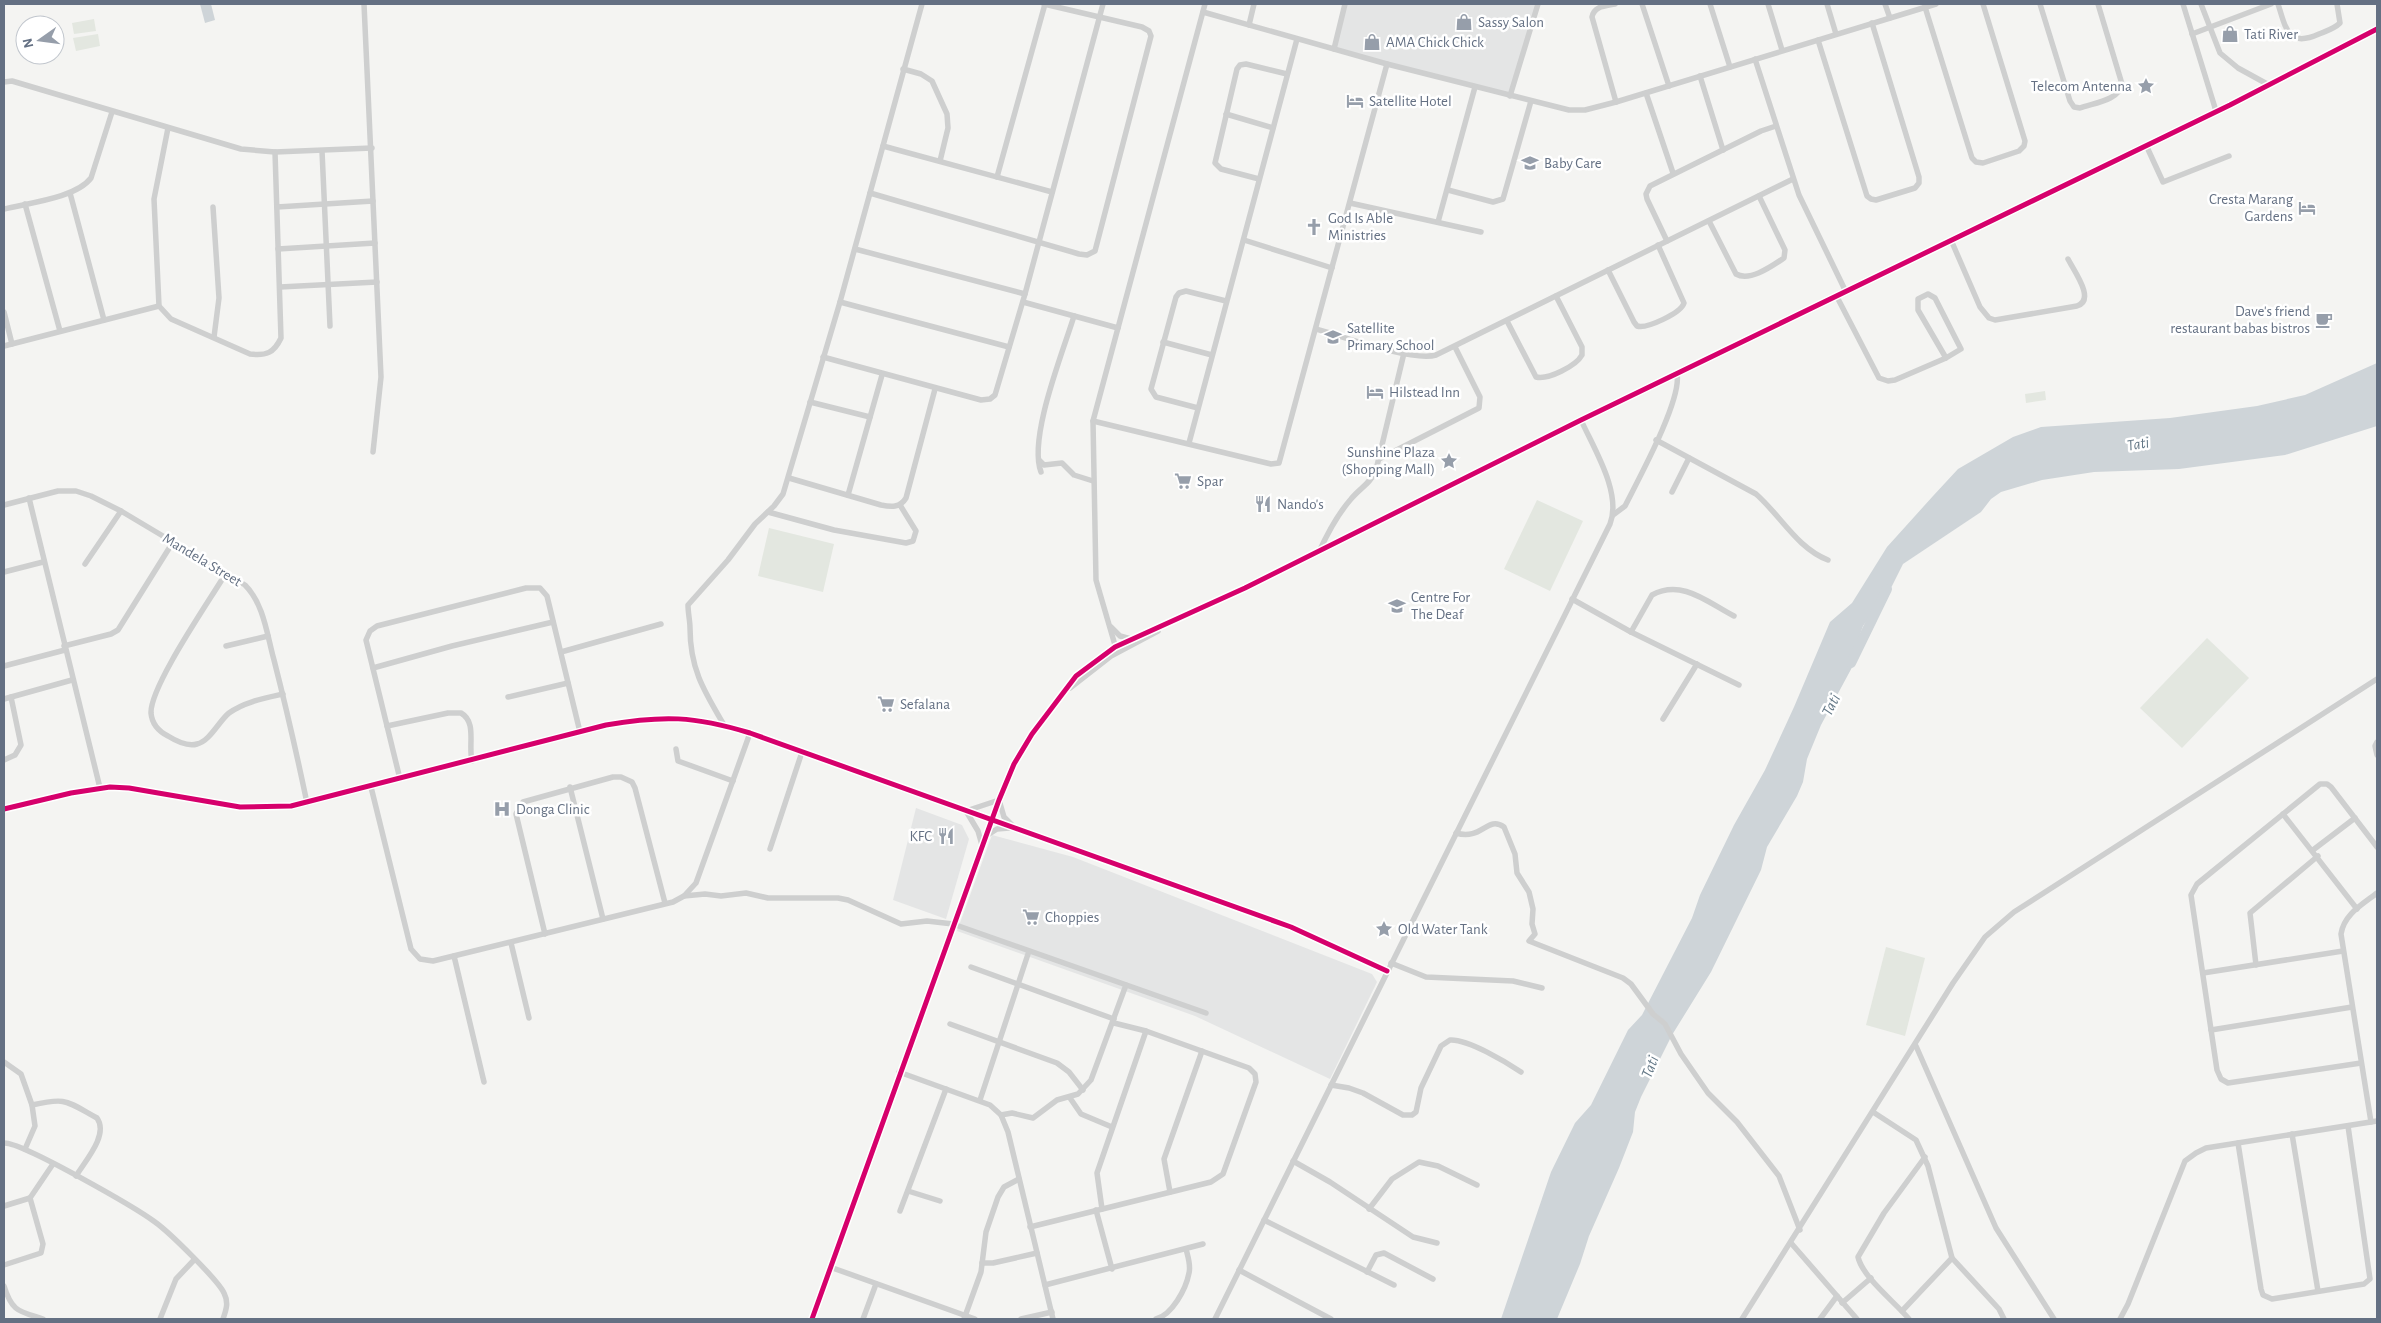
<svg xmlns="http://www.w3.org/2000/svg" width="2381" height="1323" font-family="'Alegreya Sans',sans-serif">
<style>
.built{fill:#e4e5e5}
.green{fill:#e3e7e0}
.water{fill:#ced4d8}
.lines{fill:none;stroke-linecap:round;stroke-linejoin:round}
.river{stroke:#ced4d8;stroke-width:10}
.minor{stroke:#cecfcf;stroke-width:5.5}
.cycleway-casing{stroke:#fff;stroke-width:8}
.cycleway{stroke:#d6006c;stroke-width:5}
.labels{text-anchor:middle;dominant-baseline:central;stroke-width:5;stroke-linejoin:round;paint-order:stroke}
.poi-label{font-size:15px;fill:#647083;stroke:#fff;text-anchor:start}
.street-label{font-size:15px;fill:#647083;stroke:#fff}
.water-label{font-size:16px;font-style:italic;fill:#647887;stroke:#fff}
</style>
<rect width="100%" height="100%" fill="#f4f4f2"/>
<!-- built -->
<g class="built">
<path d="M1345 4H1538L1510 96 1334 49Z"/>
<path d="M916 808 962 825 969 839 946 919 893 900Z"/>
<path d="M992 835 1073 857 1372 974 1377 982 1330 1079 1195 1016 957 931Z"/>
</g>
<!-- green -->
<g class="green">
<path d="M94 19 96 31 74 34 72 23Z"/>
<path d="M98 34 100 46 76 51 73 38Z"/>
<path d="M2045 391 2046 400 2026 403 2025 394Z"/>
<path d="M1537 500 1583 521 1550 591 1504 569Z"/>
<path d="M769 528 834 544 823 592 758 576Z"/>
<path d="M2207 638 2249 678 2182 748 2140 708Z"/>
<path d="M1886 947 1925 958 1905 1036 1866 1025Z"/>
</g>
<!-- water -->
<g class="water">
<path d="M200 4H211L215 20 205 23Z"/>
<path d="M2377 363V426L2285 455 2179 469 2094 472 2042 480 2001 492 1991 499 1981 512 1903 564 1892 586 1863 626 1858 640 1856 660 1821 725 1807 759 1803 782 1797 796 1767 847 1761 870 1711 972 1672 1035 1641 1097 1635 1112 1633 1132 1619 1168 1589 1236 1580 1264 1557 1319H1501L1551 1172 1575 1123 1591 1105 1628 1030 1642 1015 1692 918 1700 895 1734 825 1765 770 1794 707 1830 622 1852 603 1887 547 1933 496 1958 469 2013 437 2041 427 2170 418 2257 406 2305 395Z"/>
</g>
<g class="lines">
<!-- river -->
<path class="river" d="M1851 663 1887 589"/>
<!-- minor -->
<g class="minor">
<path d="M364 4 381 377 373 452"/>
<path d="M1615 4C1605 6 1594 6 1592 17L1616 102"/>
<path d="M1642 4 1669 86"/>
<path d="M1710 4 1730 67"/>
<path d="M1768 4 1782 50"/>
<path d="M1827 4 1836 34"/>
<path d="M1885 4 1890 18"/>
<path d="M2040 4 2070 101 2074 107 2080 108C2094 103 2120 100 2122 84L2098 4"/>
<path d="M2183 4 2216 111"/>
<path d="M2201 4 2220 53 2238 68 2269 85"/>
<path d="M2278 4C2286 29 2288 48 2319 34 2326 31 2334 29 2340 23L2337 4"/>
<path d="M1925 7 1972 158 1976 162 1983 163 2019 151 2024 146 2025 141 1983 4"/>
<path d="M1203 12 1387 64 1569 110H1585L1616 102 1936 4"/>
<path d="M1249 25 1254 4"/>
<path d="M2192 34 2271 4"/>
<path d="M1818 40 1867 196 1871 199 1876 200 1915 188 1919 183V177L1872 23"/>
<path d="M1334 49 1345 4"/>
<path d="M1755 59 1799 195 1846 292"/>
<path d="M903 69 921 74 932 81 947 114 948 128 940 161"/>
<path d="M1700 76 1723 150"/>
<path d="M4 82 12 81 241 149 275 152 372 148"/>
<path d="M1646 93 1673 173"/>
<path d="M1510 96 1538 4"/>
<path d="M1226 114 1273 128"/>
<path d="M168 128 154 199 159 306 171 319 250 354C266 356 274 353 281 338L275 152"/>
<path d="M2146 145 2163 182 2229 156"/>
<path d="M883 146 1052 192"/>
<path d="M322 151 330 326"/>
<path d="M997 177 1045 4"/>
<path d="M1259 179 1221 169 1215 163 1237 69 1240 65 1246 64 1287 74"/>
<path d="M1448 190 1493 202 1503 199 1531 101"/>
<path d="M70 193 104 320"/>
<path d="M870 193 1079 254 1087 255 1095 251 1151 36 1149 31 1142 27 1044 4"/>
<path d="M1350 203 1481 232"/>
<path d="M25 204 60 331"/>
<path d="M213 207 219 298 214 337"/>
<path d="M277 207 373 201"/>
<path d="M4 209C28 203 76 198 91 178L112 112"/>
<path d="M1709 221 1736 274C1750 282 1772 266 1784 258L1785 250 1759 196"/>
<path d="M1438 222 1475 87"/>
<path d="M1244 240 1332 268"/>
<path d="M1951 240 1980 307 1989 318 1995 320 2077 306C2096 300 2074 271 2068 259"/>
<path d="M1667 241 1647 199 1646 194 1650 186 1761 131 1776 126"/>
<path d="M278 249 375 243"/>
<path d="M855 249 1025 294"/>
<path d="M1608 270 1634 322 1637 326C1647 329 1681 313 1684 303L1658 245"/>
<path d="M280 287 377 282"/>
<path d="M1837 297 1879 378 1888 381 1895 380 1946 358 1961 349 1935 298 1928 294 1918 299V310L1946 358"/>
<path d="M840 302 1009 347"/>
<path d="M1023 302 1118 328"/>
<path d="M4 312 12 344"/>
<path d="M1507 321 1536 377C1548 380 1576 366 1582 355V347L1556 296"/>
<path d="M1316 329C1341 336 1413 362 1436 355L1793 179"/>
<path d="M1163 342 1212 355"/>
<path d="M4 346 159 306"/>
<path d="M823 357 981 400 990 399 995 395 1025 294 1103 4"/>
<path d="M810 402 870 417"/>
<path d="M1198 408 1156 397 1151 389 1176 297 1179 293 1186 291 1226 301"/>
<path d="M1093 421 1271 464 1279 463 1387 64"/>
<path d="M1656 440 1756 494C1781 516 1797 548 1828 560"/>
<path d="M1189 443 1297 39"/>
<path d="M1379 459 1479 408 1480 397 1455 347"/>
<path d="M1039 460 1044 465 1062 463 1074 475 1093 481"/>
<path d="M1041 472C1028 438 1063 352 1074 316"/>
<path d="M789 478 881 505C891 507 900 508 906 498L935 389"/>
<path d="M1672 492 1689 458"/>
<path d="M848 495 882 375"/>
<path d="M29 498 100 788"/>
<path d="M4 505 58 491H76L91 496 121 511 245 585C264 604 267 635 274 660 286 707 297 755 307 803"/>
<path d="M768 512 834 530 906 543 913 541 916 531 900 505"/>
<path d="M1613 515 1625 506C1638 480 1682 400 1677 374"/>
<path d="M1319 552C1328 532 1337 515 1351 499 1360 488 1371 483 1376 470L1404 353"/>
<path d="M85 564 121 511"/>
<path d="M4 572 43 562"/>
<path d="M226 573C210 600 150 686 151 713 152 724 158 731 168 736 176 741 187 747 197 744 210 741 219 721 229 713 244 702 265 698 283 694"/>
<path d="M1572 599 1631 632 1739 685"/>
<path d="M1111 627 1120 636 1131 639"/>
<path d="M1631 632 1652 595C1682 579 1707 602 1734 616"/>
<path d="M64 646 111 634 118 630 173 542"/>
<path d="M226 646 268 636"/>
<path d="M561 652 661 624"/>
<path d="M1117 652 1096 580 1093 421 1205 4"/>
<path d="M4 666 65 650"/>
<path d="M373 668 452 646 553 622"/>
<path d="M1070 688 1111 656 1158 631"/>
<path d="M508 697 568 683"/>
<path d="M4 699 72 680"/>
<path d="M1663 719 1697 664"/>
<path d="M724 725C704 691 690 669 690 628 690 621 688 613 688 605L728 560 755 524 774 506 783 494 840 302 922 4"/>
<path d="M387 726 448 713H461C477 722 468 745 472 761"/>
<path d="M2377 742 2375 746 2377 755"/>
<path d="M676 749 678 761 733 781"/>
<path d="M4 760 15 755 21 745 11 697"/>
<path d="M400 779 366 640 370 631 377 626 526 588H540L547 596 580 732"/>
<path d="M371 787 411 949 420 959 433 961 673 902 684 896 696 883 750 733"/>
<path d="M570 787 603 919"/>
<path d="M4 809 71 793 110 787 129 788 240 807 291 806 606 725C663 715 694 716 750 733L1291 927 1387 971"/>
<path d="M2283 814 2357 909"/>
<path d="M1456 833C1482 841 1487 815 1504 827L1515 854 1517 873 1529 892 1533 909 1532 924 1535 934 1529 941 1623 978 1631 984 1653 1014 1665 1024 1681 1054 1708 1093 1737 1122 1779 1176 1800 1230"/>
<path d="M986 836 997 829 1009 828"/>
<path d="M982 845 978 831 966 811 999 800 1004 817 1012 825"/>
<path d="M770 849 802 752"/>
<path d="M2313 850 2355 818"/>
<path d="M684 896 705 894 721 896 746 893 768 898H838L848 900 901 924 927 921 953 924 1206 1013"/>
<path d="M545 934 516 814 523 802 613 777H621L632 782 635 788 665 903"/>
<path d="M511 943 529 1018"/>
<path d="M454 956 484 1082"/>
<path d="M1391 963 1426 977 1513 981 1542 988"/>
<path d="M2256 965 2250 913 2318 856"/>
<path d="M971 967 1114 1019"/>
<path d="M2203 973 2343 951"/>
<path d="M950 1024 1057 1063 1069 1072 1083 1090"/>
<path d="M2211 1030 2352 1007"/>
<path d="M1916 1046 1996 1228 2054 1319"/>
<path d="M4 1062 21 1074 32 1105 35 1126 25 1149"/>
<path d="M2361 1063 2228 1083 2221 1079 2217 1070 2191 895 2197 884 2320 784H2327L2331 787 2377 847"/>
<path d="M899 1072 990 1105 1001 1115 1008 1132 1053 1319"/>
<path d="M1331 1085 1349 1088 1363 1093 1403 1115H1412L1416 1112 1421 1088 1441 1046 1450 1040C1468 1039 1506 1062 1521 1072"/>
<path d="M1070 1098 1081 1114 1112 1127"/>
<path d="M980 1100 1029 951"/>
<path d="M32 1105C67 1097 66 1101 97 1118 109 1135 85 1161 76 1176"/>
<path d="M1873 1112 1916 1140 1928 1166 1952 1258 1999 1309 2004 1319"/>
<path d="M1001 1115 1012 1113 1033 1118 1057 1100 1078 1094 1091 1080 1126 985"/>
<path d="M2371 1122 2341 934C2344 914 2363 904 2377 893"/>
<path d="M2292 1134 2318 1291"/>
<path d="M4 1143C22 1142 136 1208 155 1222 169 1232 218 1280 224 1293 229 1303 226 1310 223 1319"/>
<path d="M2238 1143 2261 1289 2263 1295 2272 1299 2364 1284 2370 1279 2348 1126"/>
<path d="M1293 1161 1330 1182 1413 1237 1437 1243"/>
<path d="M908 1191 940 1201"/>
<path d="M1170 1192 1164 1159 1202 1051"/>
<path d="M4 1206 30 1198 53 1164"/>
<path d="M1102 1209 1097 1173 1146 1031"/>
<path d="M1369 1209 1392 1179 1419 1162 1438 1166 1477 1185"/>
<path d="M1096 1210 1112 1269"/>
<path d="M900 1211 946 1089"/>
<path d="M1264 1220 1394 1285"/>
<path d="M1030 1227 1211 1182 1223 1174 1256 1082 1255 1074 1249 1068 1146 1031 1114 1023"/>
<path d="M1791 1243 1857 1319"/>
<path d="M982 1263H993L1037 1253"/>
<path d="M4 1265 41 1253 43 1244 30 1198"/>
<path d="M830 1267 975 1319"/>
<path d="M1239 1270 1331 1319"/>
<path d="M1367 1272 1376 1255 1384 1253 1433 1279"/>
<path d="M1045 1285 1203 1244"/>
<path d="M4 1286C12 1312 19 1311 43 1319"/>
<path d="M1842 1303 1871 1278"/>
<path d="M1902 1311 1952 1258"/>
<path d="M160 1319 176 1279 194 1260"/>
<path d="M812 1319 999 800 1014 764 1032 734 1076 676 1115 647 1245 588 1581 420 2230 105 2377 29"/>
<path d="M863 1319 876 1284"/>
<path d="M964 1319 981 1272 986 1232 998 1197 1004 1187 1019 1179"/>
<path d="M1021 1319 1052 1312"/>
<path d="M1156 1319C1172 1315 1186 1289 1189 1273 1191 1265 1188 1257 1186 1249"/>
<path d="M1215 1319 1610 524C1622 493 1594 449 1581 420"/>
<path d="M1742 1319 1953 983 1985 937 2014 912 2377 679"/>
<path d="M1820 1319 1837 1296"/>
<path d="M1909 1319C1895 1302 1863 1278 1858 1257L1884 1213 1925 1157"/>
<path d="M2120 1319 2128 1304 2185 1161 2196 1153 2206 1148 2377 1121"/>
</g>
<!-- cycleway casing -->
<g class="cycleway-casing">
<g id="cycleway">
<path d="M4 809 71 793 110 787 129 788 240 807 291 806 606 725C663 715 694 716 750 733L1291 927 1387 971"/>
<path d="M812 1319 999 800 1014 764 1032 734 1076 676 1115 647 1245 588 1581 420 2230 105 2377 29"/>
</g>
</g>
<!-- cycleway -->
<use href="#cycleway" class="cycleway"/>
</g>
<!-- icons -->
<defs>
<g id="shop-bare" transform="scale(1.35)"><path d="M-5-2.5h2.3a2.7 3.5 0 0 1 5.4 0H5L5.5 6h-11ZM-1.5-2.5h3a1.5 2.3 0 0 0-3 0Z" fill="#969eaa" stroke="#fff" stroke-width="2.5" paint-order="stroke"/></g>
<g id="sight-bare" transform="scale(1.35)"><path d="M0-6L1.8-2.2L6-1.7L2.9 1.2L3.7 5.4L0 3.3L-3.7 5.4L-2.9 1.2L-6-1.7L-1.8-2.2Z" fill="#969eaa" stroke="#fff" stroke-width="2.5" paint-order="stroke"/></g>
<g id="hotel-bare" transform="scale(1.35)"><path d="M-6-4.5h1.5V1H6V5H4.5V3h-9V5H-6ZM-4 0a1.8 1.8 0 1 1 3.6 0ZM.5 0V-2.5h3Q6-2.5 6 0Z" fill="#969eaa" stroke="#fff" stroke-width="2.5" paint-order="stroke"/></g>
<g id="school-bare" transform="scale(1.35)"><path d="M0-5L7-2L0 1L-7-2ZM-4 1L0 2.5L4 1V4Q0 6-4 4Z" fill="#969eaa" stroke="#fff" stroke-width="2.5" paint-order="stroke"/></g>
<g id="church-bare" transform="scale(1.35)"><path d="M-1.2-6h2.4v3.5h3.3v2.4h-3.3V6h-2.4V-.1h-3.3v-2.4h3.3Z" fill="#969eaa" stroke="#fff" stroke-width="2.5" paint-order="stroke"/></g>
<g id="cafe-bare" transform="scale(1.35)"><path d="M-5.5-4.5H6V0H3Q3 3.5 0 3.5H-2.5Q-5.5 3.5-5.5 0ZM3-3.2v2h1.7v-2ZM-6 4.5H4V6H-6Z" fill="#969eaa" stroke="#fff" stroke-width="2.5" paint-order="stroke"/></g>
<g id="supermarket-bare" transform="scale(1.35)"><path d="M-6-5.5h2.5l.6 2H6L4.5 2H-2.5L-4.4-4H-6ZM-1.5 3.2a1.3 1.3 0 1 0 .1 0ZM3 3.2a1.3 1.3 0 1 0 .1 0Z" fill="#969eaa" stroke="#fff" stroke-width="2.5" paint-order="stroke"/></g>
<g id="restaurant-bare" transform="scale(1.35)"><path d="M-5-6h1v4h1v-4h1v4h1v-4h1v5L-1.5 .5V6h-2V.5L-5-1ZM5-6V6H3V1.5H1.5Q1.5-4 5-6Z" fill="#969eaa" stroke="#fff" stroke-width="2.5" paint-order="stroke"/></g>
<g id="hospital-bare" transform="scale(1.35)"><path d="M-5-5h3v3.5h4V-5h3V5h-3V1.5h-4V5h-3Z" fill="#969eaa" stroke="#fff" stroke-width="2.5" paint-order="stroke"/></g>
</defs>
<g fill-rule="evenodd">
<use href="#shop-bare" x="1464" y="22"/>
<use href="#shop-bare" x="2230" y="34"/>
<use href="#shop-bare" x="1372" y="42"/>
<use href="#sight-bare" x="2146" y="86"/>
<use href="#hotel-bare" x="1355" y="101"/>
<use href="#school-bare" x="1530" y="163"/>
<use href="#hotel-bare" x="2307" y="208"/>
<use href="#church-bare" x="1314" y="227"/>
<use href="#cafe-bare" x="2324" y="320"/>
<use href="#school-bare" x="1333" y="337"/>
<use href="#hotel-bare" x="1375" y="392"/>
<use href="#sight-bare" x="1449" y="461"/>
<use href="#supermarket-bare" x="1183" y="481"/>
<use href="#restaurant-bare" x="1263" y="504"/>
<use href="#school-bare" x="1397" y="606"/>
<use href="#supermarket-bare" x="886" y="704"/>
<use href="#hospital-bare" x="502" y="809"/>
<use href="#restaurant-bare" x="946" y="836"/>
<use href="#supermarket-bare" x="1031" y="917"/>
<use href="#sight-bare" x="1384" y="929"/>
</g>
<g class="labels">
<!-- poi labels -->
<g class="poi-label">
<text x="1478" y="22">Sassy Salon</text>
<text x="2244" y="34">Tati River</text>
<text x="1386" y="42">AMA Chick Chick</text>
<text x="2132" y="86" text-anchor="end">Telecom Antenna</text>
<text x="1369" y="101">Satellite Hotel</text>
<text x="1544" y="163">Baby Care</text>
<text x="2293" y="199" text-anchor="end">Cresta Marang<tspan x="2293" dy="17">Gardens</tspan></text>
<text x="1328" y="218">God Is Able<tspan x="1328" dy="17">Ministries</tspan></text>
<text x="2310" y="311" text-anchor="end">Dave's friend<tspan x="2310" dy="17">restaurant babas bistros</tspan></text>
<text x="1347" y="328">Satellite<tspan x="1347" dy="17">Primary School</tspan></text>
<text x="1389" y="392">Hilstead Inn</text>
<text x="1435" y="452" text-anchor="end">Sunshine Plaza<tspan x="1435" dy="17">(Shopping Mall)</tspan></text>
<text x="1197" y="481">Spar</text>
<text x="1277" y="504">Nando's</text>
<text x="1411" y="597">Centre For<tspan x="1411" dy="17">The Deaf</tspan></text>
<text x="900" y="704">Sefalana</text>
<text x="516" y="809">Donga Clinic</text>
<text x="932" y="836" text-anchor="end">KFC</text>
<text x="1045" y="917">Choppies</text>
<text x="1398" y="929">Old Water Tank</text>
</g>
<!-- street labels -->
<g class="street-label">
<text transform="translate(202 560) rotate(31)">Mandela Street</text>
</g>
<!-- water labels -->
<g class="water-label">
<text transform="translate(2138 444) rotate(-9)">Tati</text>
<text transform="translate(1831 705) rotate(-63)">Tati</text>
<text transform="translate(1650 1067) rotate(-68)">Tati</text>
</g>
</g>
<!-- border -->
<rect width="2381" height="1323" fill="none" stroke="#647083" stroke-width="10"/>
<!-- north arrow -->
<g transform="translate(40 40) rotate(256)"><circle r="24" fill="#ffffff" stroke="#c1c6cd"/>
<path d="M0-4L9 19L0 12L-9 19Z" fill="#969eaa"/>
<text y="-8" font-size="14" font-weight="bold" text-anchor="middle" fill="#647083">N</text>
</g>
</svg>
